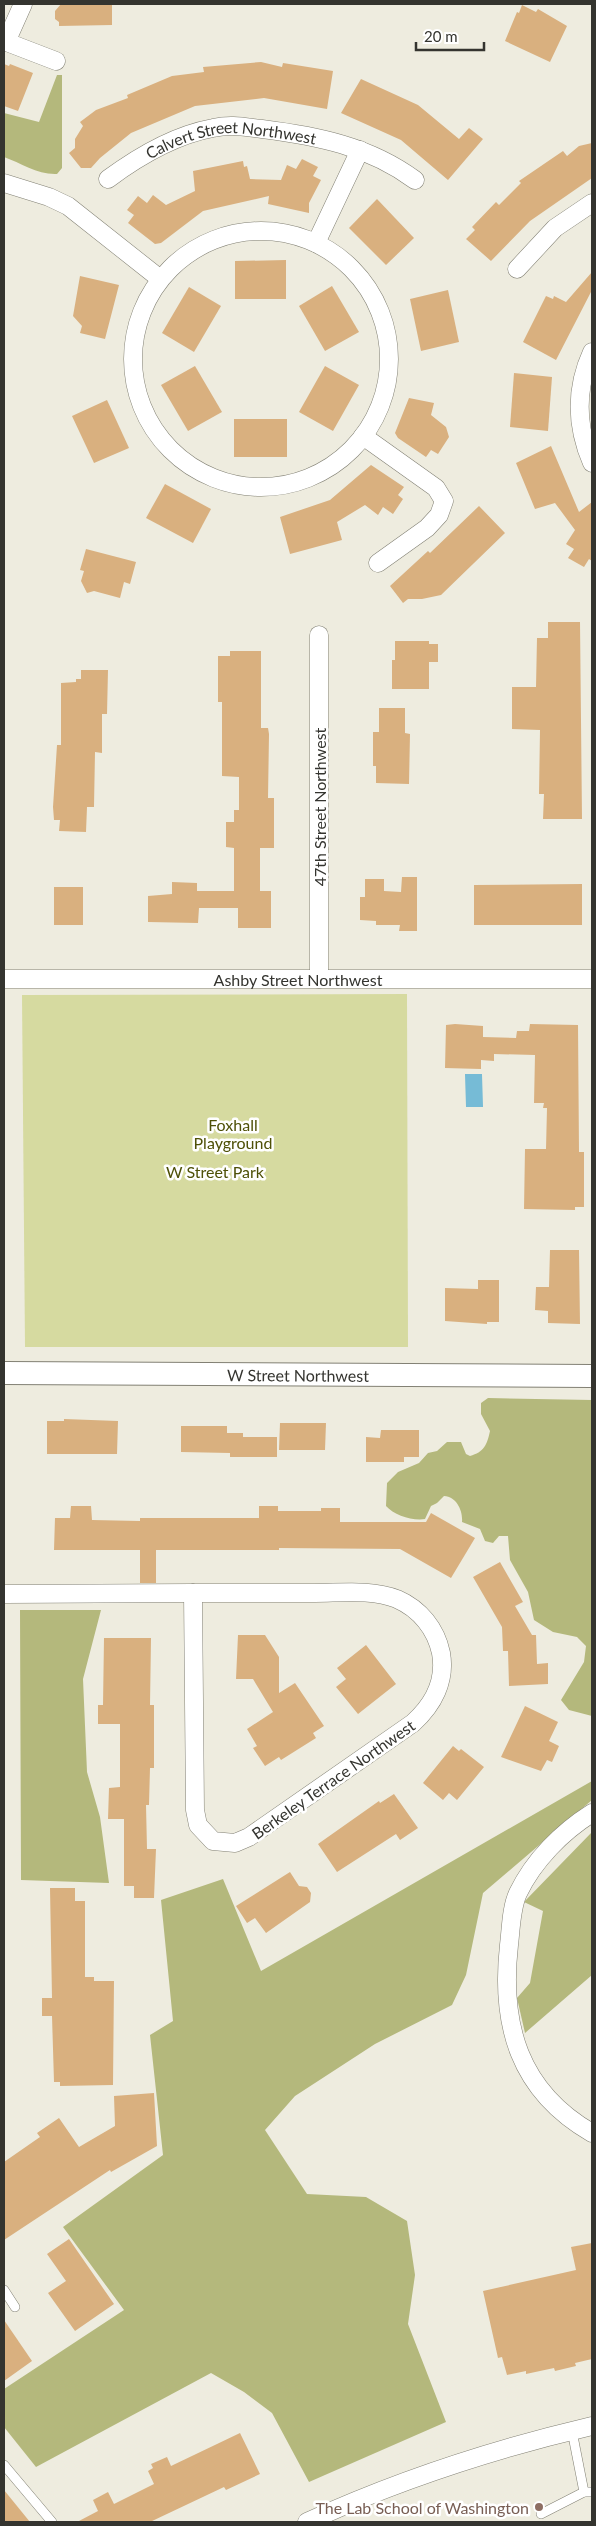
<svg xmlns="http://www.w3.org/2000/svg" width="596" height="2526" font-family="Lato,sans-serif">
<style>
.green{fill:#d6daa0}
.forest{fill:#b4b87c}
.water{fill:#76bbd6}
.building{fill:#d9b07f}
.lines{fill:none;stroke-linecap:round;stroke-linejoin:round}
.service-casing{stroke:#828074;stroke-width:10}
.minor-casing{stroke:#828074;stroke-width:19}
.tertiary-casing{stroke:#828074;stroke-width:24}
.service{stroke:#fff;stroke-width:9}
.minor{stroke:#fff;stroke-width:18}
.tertiary{stroke:#fff;stroke-width:22}
.education-dot{fill:#8d6e63;stroke:#fff;stroke-width:2}
.labels{text-anchor:middle;dominant-baseline:central;stroke-width:5;stroke-linejoin:round;paint-order:stroke}
.street-label{font-size:16px;fill:#34342f;stroke:#fff}
.park-label{font-size:16px;fill:#4e5007;stroke:#fff}
.education-label{font-size:16px;fill:#785e54;stroke:#fff;text-anchor:end}
</style>
<rect width="100%" height="100%" fill="#eeecdf"/>
<!-- green -->
<path class="green" d="M407 994 408 1347H25L22 995Z"/>
<!-- forest -->
<g class="forest">
<path d="M57 75H62V168L57 174C38 175 21 163 4 157V113L39 122Z"/>
<path d="M488 1398 592 1400V1716L569 1710 561 1700 584 1662 586 1646 577 1637 553 1632 534 1620 528 1592 510 1560 508 1536H499L493 1543 485 1541 480 1529 462 1522C463 1511 457 1497 444 1496L437 1503 431 1506 425 1519C412 1521 394 1515 386 1506L387 1483 398 1472 419 1463 428 1453 437 1451 447 1442H461L466 1454 470 1456C484 1452 487 1445 490 1431L481 1414V1403Z"/>
<path d="M20 1610H101L83 1679 87 1772 100 1817 109 1883 21 1880Z"/>
<path d="M592 1775V1800L483 1893 466 1975 452 2005 375 2044 295 2096 265 2130 307 2194 366 2197 407 2221 415 2275 408 2324 446 2422 309 2482 272 2413 244 2392 211 2373 36 2467 4 2427V2389L124 2310 63 2227 163 2155 150 2035 173 2021 161 1900 223 1879 261 1971 592 1781Z"/>
<path d="M592 1832V1975L525 2033 517 1998 530 1983 543 1911 524 1902Z"/>
</g>
<!-- water -->
<path class="water" d="M465 1074H482L483 1107H466Z"/>
<!-- building -->
<g class="building">
<path d="M61 4H112V25L59 26V22L55 19V11Z"/>
<path d="M522 5 536 12 538 9 567 26 550 62 505 41 517 12 519 13Z"/>
<path d="M261 62 282 67 283 63 333 71 327 109 264 98 195 106 131 133 100 158 91 168H81L69 153 75 148V139L83 126 80 122 96 110 128 98 127 95 172 76 204 72 203 67Z"/>
<path d="M4 64 9 66 10 64 33 73 18 111 4 106Z"/>
<path d="M361 79 418 105 459 139 469 128 483 139 448 180 401 140 341 113Z"/>
<path d="M592 143V178L530 221 491 261 466 239 475 230 472 227 496 202 499 205 521 183 519 181 563 151 567 156 579 146Z"/>
<path d="M302 159 318 167 313 176 321 180 309 203V213L268 204 269 196 203 211 161 243 155 244 128 223 134 215 127 210 138 196 147 203 153 195 166 205 195 191 193 171 243 161 244 167 247 166 250 179 281 180 287 165 296 169Z"/>
<path d="M377 199 414 238 386 265 349 228Z"/>
<path d="M286 260V299H235V261Z"/>
<path d="M592 272V290L556 360 523 342 546 296 553 299 554 296 566 302Z"/>
<path d="M80 276 119 285 105 339 80 333 82 326 73 316Z"/>
<path d="M332 286 359 332 325 351 299 306Z"/>
<path d="M189 287 221 306 194 352 162 333Z"/>
<path d="M448 290 459 342 421 351 410 299Z"/>
<path d="M195 366 222 412 188 431 161 385Z"/>
<path d="M325 366 359 385 333 431 299 412Z"/>
<path d="M514 373 552 377 548 431 510 427Z"/>
<path d="M409 398 434 403 431 415 446 427 449 437 438 454 431 450 426 457 398 438 395 433Z"/>
<path d="M107 400 129 448 94 463 72 416Z"/>
<rect x="234" y="419" width="53" height="38"/>
<path d="M551 446 579 512 592 502V561L589 559 584 567 568 558 574 549 566 544 575 530 555 503 535 509 516 463Z"/>
<path d="M371 465 404 487 398 495 403 499 393 514 383 507 378 515 365 505 337 522 342 540 290 554 280 517 330 500Z"/>
<path d="M165 484 211 509 193 543 146 518Z"/>
<path d="M479 506 505 533 441 595 422 599H408L403 603 390 586 428 551 430 553Z"/>
<path d="M86 549 136 562 130 584 124 582 120 598 94 591 87 593 81 581 84 571 80 570Z"/>
<path d="M548 622H580L582 819H543L544 794H539L540 730 512 729V687H536L537 638H548Z"/>
<path d="M395 641H429V644H438V662H429V689H392V660H395Z"/>
<path d="M230 651H261V728H268L269 734 268 798H274V848H260V891H271V928H238V908H199L198 923 148 922V896L172 894V882L197 883V891H234V848L226 847V822H234V810H239V777L222 776V702H218V656H230Z"/>
<path d="M81 670H108L107 714H102V753L95 752 94 807H87L86 832 59 831 60 820H54L53 807 57 745H61V683L76 682V679H81Z"/>
<path d="M379 708H405V733L410 734 409 784 376 783V766H373V732H379Z"/>
<path d="M402 877H417V931H399L400 925H376V921L360 920V897H365V879H384V891L401 892Z"/>
<path d="M582 884V925H474V885Z"/>
<rect x="54" y="887" width="29" height="38"/>
<path d="M455 1024 483 1026V1037L516 1038 517 1031H529L530 1024 578 1025 579 1152H584V1207H575V1210L524 1209 525 1149H546L547 1108H543L544 1103H534L535 1055 494 1054V1061L481 1060V1069L445 1068 446 1025Z"/>
<path d="M550 1250H579L580 1324 548 1323V1311L535 1310 536 1287H549Z"/>
<path d="M478 1280H499V1322H487V1324L445 1321V1288L478 1289Z"/>
<path d="M64 1419 118 1421 117 1454H47V1421H64Z"/>
<path d="M280 1423H326L325 1450H279Z"/>
<path d="M181 1426H227V1433H243V1437H277V1457H230V1453L181 1452Z"/>
<path d="M381 1430H419V1457H404V1462H366V1437L380 1438Z"/>
<path d="M71 1506H91L92 1520 140 1521V1518H259V1506H278V1511H321V1508H340V1522H426L431 1513 475 1538 451 1578 400 1549 279 1548V1550H156V1583H140V1550H54L55 1518H70Z"/>
<path d="M500 1562 523 1602 515 1606 532 1635H536L537 1664 548 1663V1684L509 1686 508 1651H503L502 1627 473 1577Z"/>
<path d="M238 1635H265L279 1657V1693L295 1683 324 1726 313 1733 316 1738 281 1760 279 1757 265 1766 253 1748 257 1746 247 1729 273 1712 253 1679H236Z"/>
<path d="M104 1638H151L150 1705H154V1768H150L149 1805H146L147 1849H156L154 1898H134V1886H124V1819H108L109 1788 120 1787V1724H98V1705H103Z"/>
<path d="M366 1645 396 1684 358 1714 336 1687 346 1679 337 1668Z"/>
<path d="M525 1706 558 1722 549 1741 559 1746 552 1762 547 1760 541 1771 501 1757Z"/>
<path d="M453 1746 459 1751 461 1749 484 1767 457 1800 449 1793 443 1800 423 1783Z"/>
<path d="M394 1794 418 1828 400 1840 396 1834 337 1872 318 1844 379 1801 380 1803Z"/>
<path d="M290 1872 299 1886 307 1887 311 1893 310 1902 266 1933 255 1918 247 1923 236 1906Z"/>
<path d="M50 1888H75V1901H85V1977H94V1981H114L113 2085 60 2086V2082H54L52 2016H42V1998H52Z"/>
<path d="M154 2093 157 2146 111 2172 110 2170 4 2240V2162L40 2137 37 2133 59 2118 79 2147 115 2126 114 2096Z"/>
<path d="M69 2239 114 2304 75 2331 48 2293 66 2281 47 2254Z"/>
<path d="M592 2243V2359L575 2363 576 2366 555 2371 554 2368 526 2374V2371L507 2375 502 2357 498 2358 483 2291 576 2270 571 2247Z"/>
<path d="M4 2320 32 2361 4 2381Z"/>
<path d="M240 2433 260 2474 226 2490 224 2487 150 2522H77L98 2511 93 2500 108 2492 114 2504 154 2484 148 2471 153 2468 151 2464 167 2457 171 2466Z"/>
<path d="M4 2490 30 2522H4Z"/>
</g>
<g class="lines">
<!-- service casing -->
<g class="service-casing">
<g id="service">
<path d="M4 2290 15 2307"/>
<path d="M572 2431 584 2492"/>
<path d="M4 2465 52 2522"/>
<path d="M541 2514 584 2492H592"/>
</g>
</g>
<!-- minor casing -->
<g class="minor-casing">
<g id="minor">
<path d="M4 41 56 61"/>
<path d="M6 42 23 4"/>
<path id="s1" d="M108 179C139 156 175 135 213 128 231 124 244 127 262 129 317 136 369 146 415 180"/>
<path d="M4 183 49 197 68 206 159 278"/>
<circle cx="261" cy="359" r="128"/>
<path d="M316 243 360 150"/>
<path d="M517 269 555 228 592 203"/>
<path d="M592 352C575 389 576 426 592 463"/>
<path d="M363 436 436 488 444 501 439 515 427 528 378 563"/>
<path id="s2" d="M4 979H592"/>
<path d="M319 979V635"/>
<path d="M193 1593C234 1593 274 1593 315 1593 341 1593 372 1589 397 1599 420 1609 436 1629 441 1653 446 1681 433 1705 413 1723L249 1837 235 1843 213 1841 198 1825 195 1810Z"/>
<path d="M4 1594 193 1593"/>
<path d="M592 1813C562 1832 534 1860 518 1893 511 1908 511 1929 509 1945 500 2025 519 2091 592 2133"/>
<path d="M307 2522C399 2480 494 2449 592 2426"/>
</g>
</g>
<!-- tertiary casing -->
<g class="tertiary-casing">
<g id="tertiary">
<path id="s3" d="M4 1373 592 1376"/>
</g>
</g>
<!-- service -->
<use href="#service" class="service"/>
<!-- minor -->
<use href="#minor" class="minor"/>
<!-- tertiary -->
<use href="#tertiary" class="tertiary"/>
</g>
<!-- markers -->
<circle class="education-dot" cx="539" cy="2507" r="5"/>
<g class="labels">
<!-- street labels -->
<g class="street-label">
<text stroke="none"><textPath href="#s1" startOffset="134">Calvert Street Northwest</textPath></text>
<text transform="translate(319 807) rotate(-90)">47th Street Northwest</text>
<text stroke="none"><textPath href="#s2" startOffset="294">Ashby Street Northwest</textPath></text>
<text stroke="none"><textPath href="#s3" startOffset="294">W Street Northwest</textPath></text>
<text transform="translate(333 1779) rotate(-35)">Berkeley Terrace Northwest</text>
</g>
<!-- park labels -->
<g class="park-label">
<text x="233" y="1124">Foxhall<tspan x="233" dy="18">Playground</tspan></text>
<text x="215" y="1171">W Street Park</text>
</g>
<!-- education labels -->
<g class="education-label">
<text x="529" y="2507">The Lab School of Washington</text>
</g>
</g>
<!-- border -->
<rect width="596" height="2526" fill="none" stroke="#34342f" stroke-width="10"/>
<!-- scale -->
<path d="M416 42v8h68v-8" fill="none" stroke="#34342f" stroke-width="2.5"/>
<text x="424" y="42" font-size="15" fill="#34342f" stroke="#ffffff" stroke-width="4" paint-order="stroke">20 m</text>
</svg>
